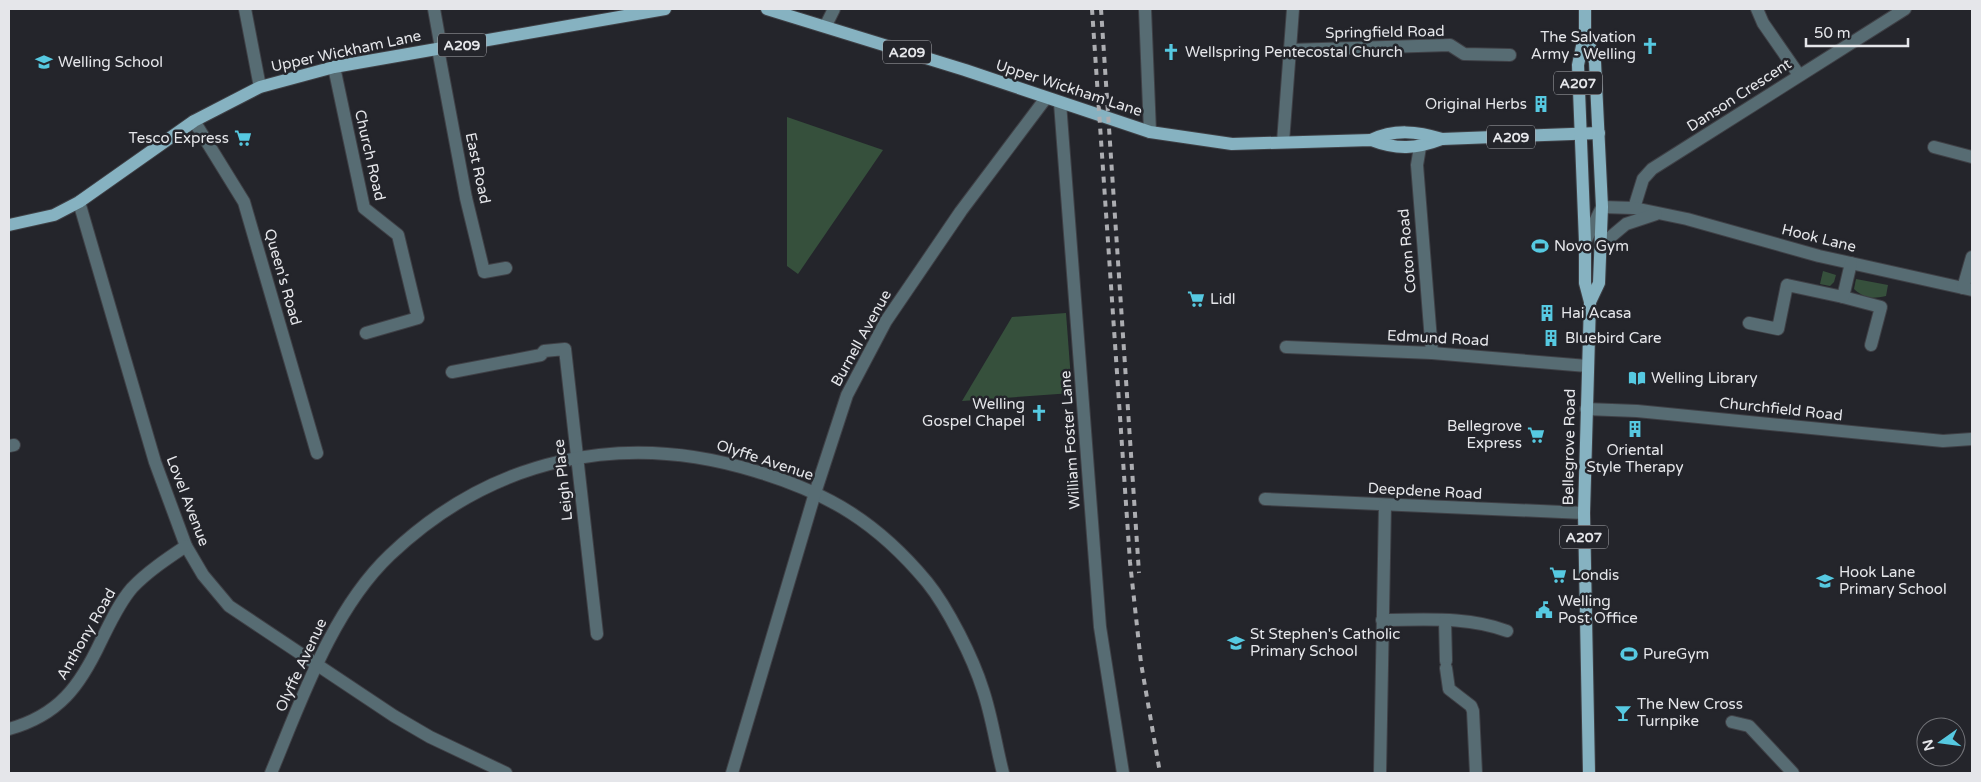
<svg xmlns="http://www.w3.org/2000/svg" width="1981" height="782" font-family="'Varela Round',sans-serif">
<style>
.green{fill:#36503c}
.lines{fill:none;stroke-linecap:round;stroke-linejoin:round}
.minor-casing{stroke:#3f4046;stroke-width:14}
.major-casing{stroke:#3f4046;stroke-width:14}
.minor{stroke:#576c73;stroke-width:12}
.major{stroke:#86b2c1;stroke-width:12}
.rail{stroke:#acadb1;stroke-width:4;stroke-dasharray:6 6;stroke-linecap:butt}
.labels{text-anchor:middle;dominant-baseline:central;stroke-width:5;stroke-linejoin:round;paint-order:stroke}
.shield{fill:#24252b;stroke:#abacb1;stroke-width:1}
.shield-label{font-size:14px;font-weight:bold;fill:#e5e6ea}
.street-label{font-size:15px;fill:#e5e6ea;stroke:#24252b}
.poi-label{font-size:15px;fill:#e5e6ea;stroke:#24252b;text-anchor:start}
</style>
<rect width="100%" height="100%" fill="#24252b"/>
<!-- green -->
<g class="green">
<path d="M787 117 883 150 798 274 787 266Z"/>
<path d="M1823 271 1836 275 1834 282 1830 286 1820 284Z"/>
<path d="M1856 279 1888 285 1886 296C1872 299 1865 299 1854 289Z"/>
<path d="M1066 313 1072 393 962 401 1012 317Z"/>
</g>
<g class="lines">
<!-- minor casing -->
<g class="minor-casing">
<g id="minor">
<path d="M245 9 260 87"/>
<path d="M434 9 441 48"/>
<path d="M1145 9 1150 132"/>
<path d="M1757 9 1763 23 1799 75"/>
<path d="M826 25 834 9"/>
<path d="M438 49 466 198 484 272 506 268"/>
<path d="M1289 50 1450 45 1464 54 1510 55"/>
<path d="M334 67 364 208 398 235 418 318 366 333"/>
<path d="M1060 103 1100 627 1123 773"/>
<path d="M194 121 244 202 317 453"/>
<path d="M1283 142 1293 9"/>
<path d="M1420 147 1417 165 1432 353"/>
<path d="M1934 147 1972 157"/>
<path d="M79 202 155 462 186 546 203 575 229 606 394 716 430 737 506 773"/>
<path d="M1634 208 1643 179 1652 169 1905 9"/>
<path d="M1585 242 1602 207 1634 208 1687 219 1819 256 1972 290"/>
<path d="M1601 245 1626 224 1656 214"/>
<path d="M1963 288 1972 257"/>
<path d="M1843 297 1881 307 1871 345"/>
<path d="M1749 323 1778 329 1787 285 1843 297 1851 263"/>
<path d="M1286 347 1432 353 1587 366"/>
<path d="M452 372 541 355 544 351 565 349 597 634"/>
<path d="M1586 409 1637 411 1943 441 1972 439"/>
<path d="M9 446 14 445"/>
<path d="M1265 499 1584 513"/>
<path d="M1382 620C1424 620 1467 616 1507 631"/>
<path d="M1445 621 1446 661"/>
<path d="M1446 668 1449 689 1471 706 1473 711 1476 773"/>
<path d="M1732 722 1749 726 1793 773"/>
<path d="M9 729C59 715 80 686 101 641 110 623 119 603 132 588 147 572 168 558 186 546"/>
<path d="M271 773C301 701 332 610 390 555 492 458 622 430 755 471 829 493 878 523 927 582 948 608 973 658 983 690 992 717 996 746 1003 773"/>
<path d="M732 773 815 493 847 395 886 321 961 211 1046 98"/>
<path d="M1380 773 1385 505"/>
</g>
</g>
<!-- major casing -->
<g class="major-casing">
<g id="major">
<path d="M767 9 965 70 1150 132 1232 144 1371 140C1397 150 1416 149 1442 139L1599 133"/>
<path d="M1585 9V32L1578 65 1585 242V283L1590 302 1584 513 1589 773"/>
<path d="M1585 32 1595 62 1602 207 1599 283 1590 302"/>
<path d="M1371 140C1394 129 1417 131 1442 139"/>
<path d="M9 225 54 215 79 202 194 121 260 87 334 67 665 9"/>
</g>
</g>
<!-- minor -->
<use href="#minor" class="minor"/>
<!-- major -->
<use href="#major" class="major"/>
<!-- rail -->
<g class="rail">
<path d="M1092 9 1130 562 1141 663 1160 773"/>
<path d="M1101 9 1139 573"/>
</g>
</g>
<!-- icons -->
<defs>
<g id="church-bare" transform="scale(1.35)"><path d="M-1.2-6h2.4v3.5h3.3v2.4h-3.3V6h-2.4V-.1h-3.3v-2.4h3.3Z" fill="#56c9e1" stroke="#24252b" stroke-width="2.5" paint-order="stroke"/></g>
<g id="school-bare" transform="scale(1.35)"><path d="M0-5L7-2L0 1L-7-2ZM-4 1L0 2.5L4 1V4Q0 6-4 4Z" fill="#56c9e1" stroke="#24252b" stroke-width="2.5" paint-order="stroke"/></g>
<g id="building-bare" transform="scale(1.35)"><path d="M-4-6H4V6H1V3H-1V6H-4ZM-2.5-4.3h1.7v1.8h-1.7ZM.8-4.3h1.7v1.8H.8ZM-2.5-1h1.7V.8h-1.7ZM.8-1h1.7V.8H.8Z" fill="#56c9e1" stroke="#24252b" stroke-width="2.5" paint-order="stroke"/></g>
<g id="supermarket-bare" transform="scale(1.35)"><path d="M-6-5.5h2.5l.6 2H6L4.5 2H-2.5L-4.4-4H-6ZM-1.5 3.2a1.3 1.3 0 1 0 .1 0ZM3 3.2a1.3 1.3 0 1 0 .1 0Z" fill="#56c9e1" stroke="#24252b" stroke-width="2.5" paint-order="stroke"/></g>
<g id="stadium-bare" transform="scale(1.35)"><path d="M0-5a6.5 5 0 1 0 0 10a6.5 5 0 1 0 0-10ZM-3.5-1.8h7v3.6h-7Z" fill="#56c9e1" stroke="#24252b" stroke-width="2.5" paint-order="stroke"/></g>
<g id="library-bare" transform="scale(1.35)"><path d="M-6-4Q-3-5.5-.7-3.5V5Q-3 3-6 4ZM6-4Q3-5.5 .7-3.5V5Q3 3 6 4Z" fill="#56c9e1" stroke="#24252b" stroke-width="2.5" paint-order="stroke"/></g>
<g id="civic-bare" transform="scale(1.35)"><path d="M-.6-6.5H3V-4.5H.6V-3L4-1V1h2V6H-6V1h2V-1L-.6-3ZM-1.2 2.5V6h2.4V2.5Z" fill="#56c9e1" stroke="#24252b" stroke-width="2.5" paint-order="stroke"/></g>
<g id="bar-bare" transform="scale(1.35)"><path d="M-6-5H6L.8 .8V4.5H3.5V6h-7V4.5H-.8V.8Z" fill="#56c9e1" stroke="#24252b" stroke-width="2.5" paint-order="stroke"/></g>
</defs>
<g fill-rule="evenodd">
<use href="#church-bare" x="1650" y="46"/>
<use href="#church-bare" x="1171" y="52"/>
<use href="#school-bare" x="44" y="62"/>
<use href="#building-bare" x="1541" y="104"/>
<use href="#supermarket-bare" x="243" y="138"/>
<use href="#stadium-bare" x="1540" y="246"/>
<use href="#supermarket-bare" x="1196" y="299"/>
<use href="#building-bare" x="1547" y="313"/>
<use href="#building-bare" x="1551" y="338"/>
<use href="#library-bare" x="1637" y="378"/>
<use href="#church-bare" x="1039" y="413"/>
<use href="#building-bare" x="1635" y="429"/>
<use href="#supermarket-bare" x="1536" y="435"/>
<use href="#supermarket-bare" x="1558" y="575"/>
<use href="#school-bare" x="1825" y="581"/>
<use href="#civic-bare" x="1544" y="610"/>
<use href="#school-bare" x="1236" y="643"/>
<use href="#stadium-bare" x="1629" y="654"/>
<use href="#bar-bare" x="1623" y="713"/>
</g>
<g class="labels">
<!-- shield labels -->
<g class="shield">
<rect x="438" y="33.5" width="48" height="23" rx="4"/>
<rect x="883" y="40.5" width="48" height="23" rx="4"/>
<rect x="1554" y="71.5" width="48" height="23" rx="4"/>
<rect x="1487" y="125.5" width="48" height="23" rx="4"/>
<rect x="1560" y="525.5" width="48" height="23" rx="4"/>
</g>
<g class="shield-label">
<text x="462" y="45">A209</text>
<text x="907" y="52">A209</text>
<text x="1578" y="83">A207</text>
<text x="1511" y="137">A209</text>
<text x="1584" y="537">A207</text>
</g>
<!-- street labels -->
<g class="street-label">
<text transform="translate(1385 32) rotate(-1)">Springfield Road</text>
<text transform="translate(346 51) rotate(-12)">Upper Wickham Lane</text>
<text transform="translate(1069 88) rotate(18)">Upper Wickham Lane</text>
<text transform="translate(1739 95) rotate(-33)">Danson Crescent</text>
<text transform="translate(370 155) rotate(77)">Church Road</text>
<text transform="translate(478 168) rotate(78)">East Road</text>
<text transform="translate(1819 238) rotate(14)">Hook Lane</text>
<text transform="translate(1407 251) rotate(-95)">Coton Road</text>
<text transform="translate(283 277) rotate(74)">Queen's Road</text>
<text transform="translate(861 338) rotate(-61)">Burnell Avenue</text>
<text transform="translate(1438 338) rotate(3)">Edmund Road</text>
<text transform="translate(1781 409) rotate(6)">Churchfield Road</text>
<text transform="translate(1070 440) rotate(-94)">William Foster Lane</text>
<text transform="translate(1569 447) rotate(-89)">Bellegrove Road</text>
<text transform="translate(765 460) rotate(18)">Olyffe Avenue</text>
<text transform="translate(563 480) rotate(-96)">Leigh Place</text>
<text transform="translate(1425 491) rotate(3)">Deepdene Road</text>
<text transform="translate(188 501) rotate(69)">Lovel Avenue</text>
<text transform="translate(86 634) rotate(-60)">Anthony Road</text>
<text transform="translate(301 665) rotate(-65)">Olyffe Avenue</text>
</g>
<!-- poi labels -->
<g class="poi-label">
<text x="1636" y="37" text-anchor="end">The Salvation<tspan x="1636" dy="17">Army - Welling</tspan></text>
<text x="1185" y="52">Wellspring Pentecostal Church</text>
<text x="58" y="62">Welling School</text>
<text x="1527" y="104" text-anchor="end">Original Herbs</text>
<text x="229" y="138" text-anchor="end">Tesco Express</text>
<text x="1554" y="246">Novo Gym</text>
<text x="1210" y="299">Lidl</text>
<text x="1561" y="313">Hai Acasa</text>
<text x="1565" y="338">Bluebird Care</text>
<text x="1651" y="378">Welling Library</text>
<text x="1025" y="404" text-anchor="end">Welling<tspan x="1025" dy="17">Gospel Chapel</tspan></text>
<text x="1522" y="426" text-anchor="end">Bellegrove<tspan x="1522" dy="17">Express</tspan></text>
<text x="1635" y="450" text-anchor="middle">Oriental<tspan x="1635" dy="17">Style Therapy</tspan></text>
<text x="1839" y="572">Hook Lane<tspan x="1839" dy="17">Primary School</tspan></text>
<text x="1572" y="575">Londis</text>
<text x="1558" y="601">Welling<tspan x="1558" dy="17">Post Office</tspan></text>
<text x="1250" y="634">St Stephen's Catholic<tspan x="1250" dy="17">Primary School</tspan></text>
<text x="1643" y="654">PureGym</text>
<text x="1637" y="704">The New Cross<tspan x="1637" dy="17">Turnpike</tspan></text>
</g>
</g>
<!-- border -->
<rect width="1981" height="782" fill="none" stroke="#e5e6ea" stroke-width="20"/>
<!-- north arrow -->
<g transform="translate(1941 742) rotate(256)"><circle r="24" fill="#24252b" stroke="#717277"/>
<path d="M0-4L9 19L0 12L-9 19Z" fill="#56c9e1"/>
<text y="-8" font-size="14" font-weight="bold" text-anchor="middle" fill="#e5e6ea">N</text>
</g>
<!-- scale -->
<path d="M1806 38v8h102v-8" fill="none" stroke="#e5e6ea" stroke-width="2.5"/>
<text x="1814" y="38" font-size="15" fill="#e5e6ea" stroke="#24252b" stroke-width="4" paint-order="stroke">50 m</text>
</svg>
